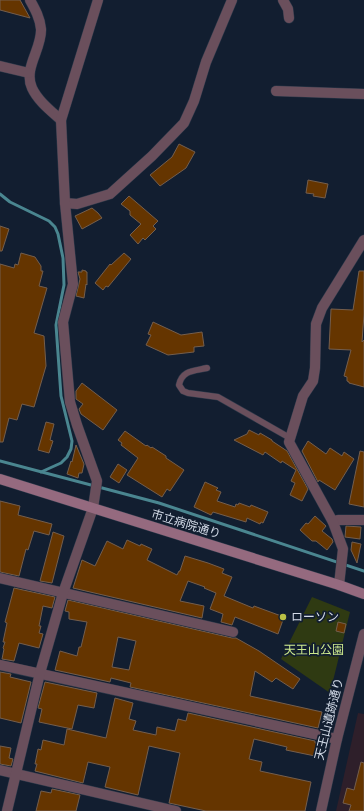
<svg xmlns="http://www.w3.org/2000/svg" width="364" height="811" font-family="Helvetica,'Noto Sans JP',sans-serif">
<style>
.industrial{fill:#2e1f2a}
.green{fill:#2f3a12}
.lines{fill:none;stroke-linecap:round;stroke-linejoin:round}
.stream{stroke:#4a8690;stroke-width:3}
.building{fill:#653500;stroke:#745e4d;fill-rule:evenodd}
.service-casing{stroke:#2d394a;stroke-width:7}
.minor-casing{stroke:#2d394a;stroke-width:11}
.tertiary-casing{stroke:#2d394a;stroke-width:11}
.secondary-casing{stroke:#2d394a;stroke-width:11}
.service{stroke:#6a4f5c;stroke-width:6}
.minor{stroke:#6a4f5c;stroke-width:10}
.tertiary{stroke:#6a4f5c;stroke-width:10}
.secondary{stroke:#956a7f;stroke-width:10}
.poi-dot{fill:#bac045;stroke:#121e30;stroke-width:1.5}
.labels{text-anchor:middle;dominant-baseline:central;stroke-width:3.5;stroke-linejoin:round;paint-order:stroke}
.street-label{font-size:12px;fill:#d4dce9;stroke:#121e30}
.poi-label{font-size:12px;fill:#d4dce9;stroke:#121e30;text-anchor:start}
.park-label{font-size:12px;fill:#cde98d;stroke:#121e30}
</style>
<rect width="100%" height="100%" fill="#121e30"/>
<!-- industrial -->
<path class="industrial" d="M358 713 364 714V811H336Z"/>
<!-- green -->
<path class="green" d="M312 597 350 612 330 693 281 659Z"/>
<g class="lines">
<!-- stream -->
<g class="stream">
<path d="M0 194 10 202 49 221 55 227 58 234 63 258 64 285 56 325 61 396 72 441 71 449 67 457 61 463 41 472"/>
<path d="M0 461 159 503 364 571"/>
</g>
</g>
<!-- building -->
<g class="building">
<path d="M0 0H20L30 18 0 10Z"/>
<path d="M179 144 195 152 186 168 160 186 150 175 172 157Z"/>
<path d="M308 180 328 184 325 198 313 196 314 194 306 193Z"/>
<path d="M129 196 158 221 153 226 156 229 145 240 143 238 138 244 130 235 141 224 130 215V211L121 204Z"/>
<path d="M92 208 98 213 102 218 82 229 75 216Z"/>
<path d="M0 226 9 229 2 251H0Z"/>
<path d="M21 253 35 257 41 266V271H43L39 286 47 288 34 333 44 336 46 366 34 407 22 404 17 420 9 418 3 442H0V264L14 268 15 264 18 265Z"/>
<path d="M124 253 131 259 108 287 106 286 103 290 95 283 110 264 111 265Z"/>
<path d="M82 270 86 271V272H87V285L86 284 84 298 76 296 80 279 78 272H82Z"/>
<path d="M359 271H364V314L362 342 364 340V387L349 383V382L347 381V377L344 376 351 350 329 349 331 309 353 310Z"/>
<path d="M153 322 181 335 202 332 204 346 194 347V352L168 355 146 345 151 335 148 334Z"/>
<path d="M82 383 117 410 103 430 81 414 79 409 83 404 76 399V391Z"/>
<path d="M46 422 54 424 50 440 53 441 49 453 38 450Z"/>
<path d="M249 430 259 435 260 433 272 440V441L287 451 308 489 302 501 290 495 295 483 291 481 296 470 282 461 281 463 265 452 263 455 234 440 247 434Z"/>
<path d="M125 431 146 446 147 445 151 448 152 447 166 456V458L184 470 170 491 167 489 162 497 127 475 138 458 121 445 122 443 118 440Z"/>
<path d="M308 441 326 454 330 448 342 456 344 452 354 459 335 490 319 480 318 482 302 451Z"/>
<path d="M76 445 84 464 82 473H79L78 478 67 474 71 461 72 462Z"/>
<path d="M360 451 364 452V507L349 504Z"/>
<path d="M118 464 127 470 119 483 110 477Z"/>
<path d="M205 482 218 488 216 490 221 492 217 501 235 507 236 504 238 505 239 503 250 507 251 505 268 512 263 523 261 522 260 524 247 518 246 522 213 512 211 515 194 507Z"/>
<path d="M0 501 20 506 18 515 52 524 49 535 34 531 28 550 26 549 19 576 0 572Z"/>
<path d="M315 516 326 526 322 531 332 539 333 542 327 550 316 541H312L300 530 306 523 308 524Z"/>
<path d="M346 526 361 527 360 539 345 537Z"/>
<path d="M53 532 64 536 52 583 40 581Z"/>
<path d="M127 540 140 546 141 544 152 549 147 560 177 575 179 571H180L185 556 208 563 224 569 222 573 232 577 224 596 253 608 254 606 284 617 278 634 235 617 232 625 221 622 223 614 210 609 216 593 204 588 205 587 188 581 180 601 204 606 202 618 73 588 82 560 95 566 107 541 123 549Z"/>
<path d="M352 542 361 544 357 563 351 550Z"/>
<path d="M14 588 55 597 52 608 43 606 39 626H41L39 633 43 634 39 648 19 643 14 661 2 659 4 649 3 648 5 642H3L7 623 5 622Z"/>
<path d="M68 600 232 638H236L259 651 300 679 293 689 276 678 272 682 255 671 250 696 322 712 318 728 130 687 131 683 111 678 110 682 55 670 60 651 77 656 79 647H81L87 622 69 619V612L65 611ZM118 637 136 641 129 670 112 667Z"/>
<path d="M338 622 346 624 344 633 336 631Z"/>
<path d="M0 672 11 674 10 677 31 682 21 723 0 718Z"/>
<path d="M45 682 97 693 94 708 78 705 72 729 39 722 42 709 38 708Z"/>
<path d="M115 698 133 703 129 719 136 721 133 730 156 735 157 727 175 731 178 719 186 721 188 713 315 741V743H318L315 756 286 750 287 747 254 739 249 759 262 762 260 771 311 782 305 811H206L169 803 180 753 149 746 138 795 105 787 110 767 88 762 83 783 35 771 37 764H35L38 749 41 750 43 740 64 745 67 729 106 738Z"/>
<path d="M0 746 11 748 9 758 13 759 11 766 0 764Z"/>
<path d="M361 762 364 763V811H349L351 805 343 803 347 788 354 790Z"/>
<path d="M52 789 80 795 76 811H36L41 791 51 793Z"/>
</g>
<g class="lines">
<!-- service casing -->
<g class="service-casing">
<path id="service" d="M207 368C194 371 182 370 179 385L183 391 188 393 218 397 290 438"/>
</g>
<!-- minor casing -->
<g class="minor-casing">
<g id="minor">
<path d="M30 0C35 9 40 18 41 29 42 49 23 68 32 88 38 101 51 111 61 120"/>
<path d="M283 0 288 9 289 18"/>
<path d="M0 66 29 73"/>
<path d="M276 91 364 94"/>
<path d="M65 203 77 204 110 194 152 156 184 123 194 101 206 62 232 0"/>
<path d="M333 522 338 520H364"/>
<path d="M0 578 233 632"/>
<path d="M339 585 343 549 333 522 289 442 303 396 313 381 315 368 316 324 322 308 364 240"/>
<path d="M0 665 337 739"/>
<path d="M0 770 176 811"/>
<path d="M7 811 40 673 63 593 93 508 97 481 77 425 70 402 63 322 73 284 65 203 61 120 98 0"/>
</g>
</g>
<!-- tertiary casing -->
<g class="tertiary-casing">
<path id="tertiary" d="M321 811 337 739 364 634"/>
</g>
<!-- secondary casing -->
<g class="secondary-casing">
<path id="secondary" d="M0 479 339 585 364 594"/>
</g>
<!-- service -->
<use href="#service" class="service"/>
<!-- minor -->
<use href="#minor" class="minor"/>
<!-- tertiary -->
<use href="#tertiary" class="tertiary"/>
<!-- secondary -->
<use href="#secondary" class="secondary"/>
</g>
<!-- markers -->
<circle class="poi-dot" cx="283" cy="617" r="4"/>
<g class="labels">
<!-- street labels -->
<g class="street-label">
<text transform="translate(186 524) rotate(17)">市立病院通り</text>
<text transform="translate(329 719) rotate(-76)">天王山遺跡通り</text>
</g>
<!-- poi labels -->
<g class="poi-label">
<text x="291" y="617">ローソン</text>
</g>
<!-- park labels -->
<g class="park-label">
<text x="314" y="650">天王山公園</text>
</g>
</g>
</svg>
